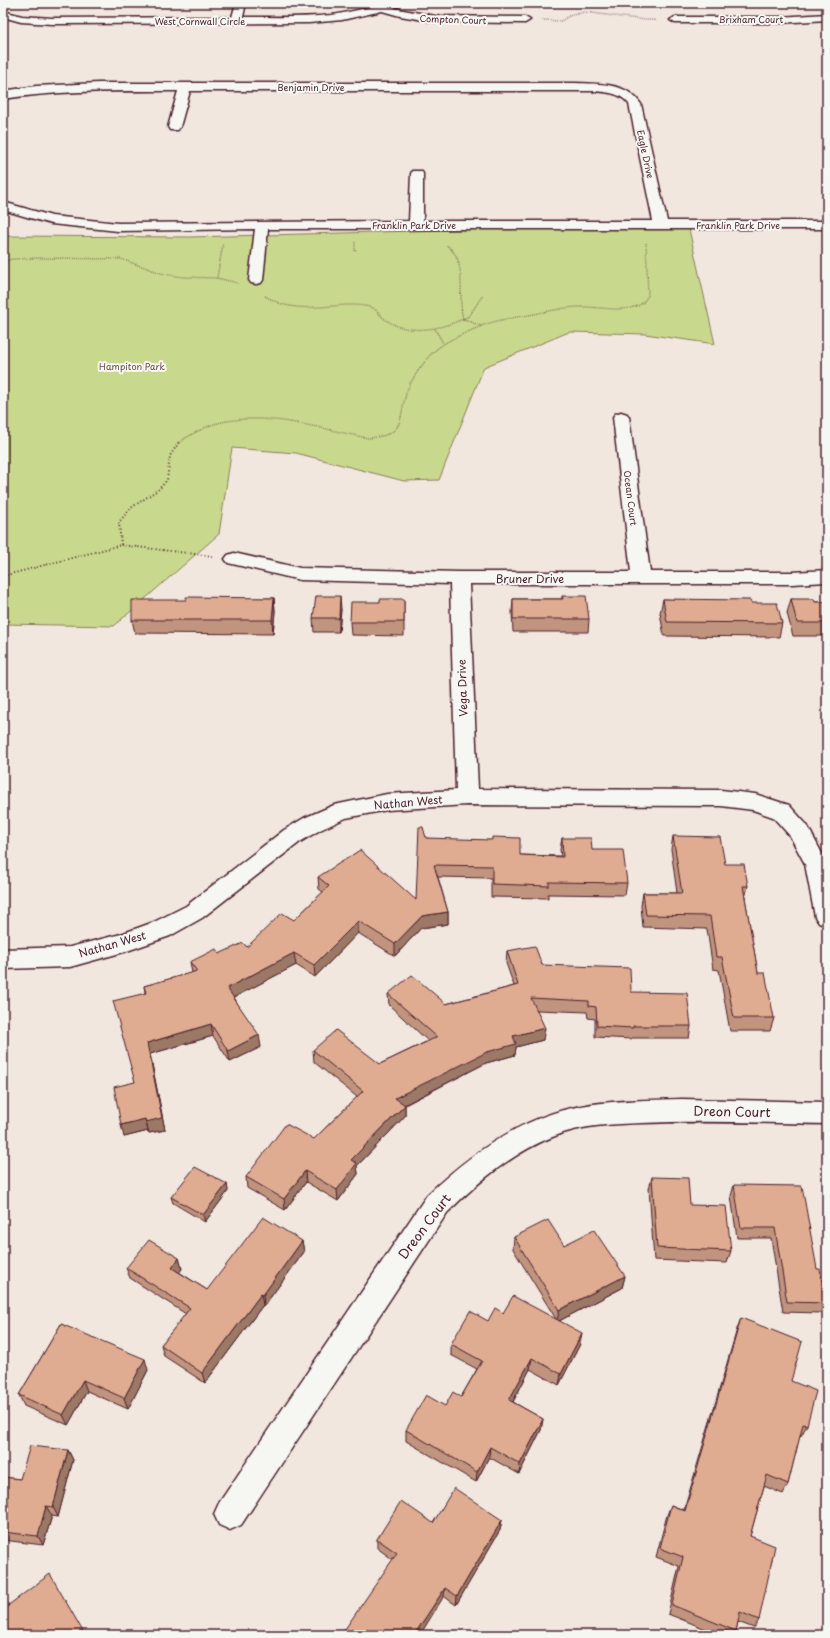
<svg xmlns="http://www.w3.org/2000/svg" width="830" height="1638" font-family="'Playpen Sans',sans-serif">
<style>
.green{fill:#c8d98d;stroke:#897c5c}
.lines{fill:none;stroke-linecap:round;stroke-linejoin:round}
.minor-casing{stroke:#4a1f2b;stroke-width:3}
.path-far1{stroke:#4a1f2b;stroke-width:1.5;stroke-dasharray:0.5 1.5;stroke-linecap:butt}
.path{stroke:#4a1f2b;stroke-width:2;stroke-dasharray:1 2.5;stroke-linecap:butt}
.minor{fill:#f6f6f2;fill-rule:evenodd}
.wall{fill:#c0947e;stroke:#4a1f2b}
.shaded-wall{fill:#9c7866;stroke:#4a1f2b}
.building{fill:#dfac92;stroke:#4a1f2b}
.labels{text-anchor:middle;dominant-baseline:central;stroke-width:4;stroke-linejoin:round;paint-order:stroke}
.far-street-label{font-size:9px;fill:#4a1f2b;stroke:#f6f6f2}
.far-park-label{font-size:9px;fill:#6a4e44;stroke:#f6f6f2}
.street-label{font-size:11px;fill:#4a1f2b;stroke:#f6f6f2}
.near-street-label{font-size:13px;fill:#4a1f2b;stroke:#f6f6f2}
</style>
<rect width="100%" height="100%" fill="#f1e7df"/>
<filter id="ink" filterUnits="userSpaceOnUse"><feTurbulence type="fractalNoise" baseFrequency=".025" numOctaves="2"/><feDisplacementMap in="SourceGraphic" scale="8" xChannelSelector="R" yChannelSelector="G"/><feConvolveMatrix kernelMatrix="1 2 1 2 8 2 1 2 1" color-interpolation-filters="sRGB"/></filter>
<g filter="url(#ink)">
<!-- green -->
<path class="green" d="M645 225H688L715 344 645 334 569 332 484 367 439 480 404 481 296 453 232 448 219 534 114 626 3 624V236L190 237Z"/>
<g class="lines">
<!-- minor casing -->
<g class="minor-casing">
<g id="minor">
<path d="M236 3H246L243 17C272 17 302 18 332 15 355 12 378 3 401 3L400 5 393 8 435 16 525 17 530 20 525 23 435 22 400 16 382 11 342 20 309 23 52 24 21 22 3 17V11L22 16 52 18 232 17Z"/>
<path d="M827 14V20L779 23H675L670 20 675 17H779Z"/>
<path d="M99 83H575C599 84 626 82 641 104L667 221H827V229H268L263 280 261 283 256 284 251 283 249 280 255 229 118 231 51 224 3 210V202L52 216 118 223 409 221 411 174 412 171H422L423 174V221H653L629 104C620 92 605 92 591 91H190L180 127 178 130H170L168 127 178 91C119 91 61 90 3 99V91L36 86Z"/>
<path d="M621 412 627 414 629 417 650 572H792L827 570V582L792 584H469L478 789 721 790 755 794 789 805 807 825 827 863V926L819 923 815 917 805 864 790 836 773 817 753 810 721 806 467 805 387 810 346 818 320 830 300 842 202 918 170 936 124 952 70 967 3 969V949L70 947 121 934 154 922 186 906 284 830 304 818 334 805 387 794 456 790 450 584 300 580 228 563 225 559 228 555 234 553 300 568 459 572H631L613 417 615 414Z"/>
<path d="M682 1099 827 1102V1124C765 1123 703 1120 642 1123 613 1124 582 1125 555 1136 513 1152 478 1182 447 1213L241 1525 230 1530 219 1525 214 1514 219 1503 427 1195C470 1154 521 1117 581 1106 614 1100 649 1100 682 1099Z"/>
</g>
</g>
<!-- path-far1 -->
<g class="path-far1">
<path d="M542 20 561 21 569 16 584 12 645 20H657"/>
<path d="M355 242V252"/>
<path d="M3 262 12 259 42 258 121 259 164 274 183 277 217 278 238 283"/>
<path d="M217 278 223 243"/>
<path d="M265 296C273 300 281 305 290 306 317 311 344 301 370 307 378 309 380 316 386 320 409 336 440 329 463 319 458 299 465 275 456 256 454 252 449 248 446 244"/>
<path d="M463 319 469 316 483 295"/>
<path d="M464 319 481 326"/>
<path d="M435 329 443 343"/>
<path d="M178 443C190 435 207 425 222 422 270 412 321 429 368 438 409 435 397 417 408 388 412 379 420 368 426 360 440 342 459 336 479 327 495 320 512 318 529 315 545 312 561 308 577 307 596 306 616 312 634 307 641 306 644 301 648 296L646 242"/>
</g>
<!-- path -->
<g class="path">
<path d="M121 545 212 556"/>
<path d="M3 576 121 545 119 522 131 508 159 489 167 480 170 456 179 442"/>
</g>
<!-- minor -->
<use href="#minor" class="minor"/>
</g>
<!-- wall -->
<g class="wall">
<path d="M562 596 589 619 588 632H513L512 612 513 599H562Z"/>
<path d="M274 598 275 611 273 634 135 633 132 620 186 600Z"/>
<path d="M404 599V636L351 635 350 622 380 602Z"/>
<path d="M663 599 751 603 782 623 779 637 664 636 660 613Z"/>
<path d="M791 599 815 602H827V636H793L787 613Z"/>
<path d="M341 609 339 632H314L313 618Z"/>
<path d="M673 836 725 864 748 886 745 898 758 973 774 1018 770 1031H730L719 970 713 969 707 929 643 927 641 906 643 893H677L671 849Z"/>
<path d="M426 838 520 855 561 856 560 850 562 838 592 850 627 883 625 895 548 894V898L491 897V878L438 877 448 912V924L421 928 395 956 358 933 315 977 296 965 234 997 261 1047 230 1062 213 1036 150 1054 165 1130 149 1133 148 1131 124 1137 135 1082 145 993 144 986 192 973 190 962 247 947 294 920 323 892 319 889 318 877 416 900Z"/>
<path d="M507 951 542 965 631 992 691 1026 689 1038H632L631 1039 595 1037V1019L588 1018 587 1012 537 1010 543 1040 516 1047 515 1055 486 1063 405 1105V1116L357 1166 358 1174 338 1201 306 1182 285 1210 247 1188 246 1177 314 1139 357 1097 314 1062 313 1050 380 1064 428 1041 389 1005 388 994 446 1004 514 986 506 963Z"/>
<path d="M652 1177 690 1205 731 1251 727 1263 654 1260 649 1189Z"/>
<path d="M227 1184 228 1191 205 1222 173 1203 171 1197Z"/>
<path d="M734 1185 817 1269 825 1303 821 1313 783 1312 771 1238H737L731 1196Z"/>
<path d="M514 1237 564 1245 625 1276 622 1288 559 1321 580 1344 559 1385 530 1369 513 1402 543 1419 541 1430 519 1474 489 1457 476 1482 406 1441V1430L445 1406 461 1397 477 1369 451 1355V1344L488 1321 503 1313 556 1319 513 1249Z"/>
<path d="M302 1241 304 1252 264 1306 263 1305 205 1383 164 1356 161 1345 186 1314 130 1278 126 1268 179 1258 182 1269 179 1272 207 1290Z"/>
<path d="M741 1318 791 1381 807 1425 801 1436 800 1435 788 1484 783 1494 764 1486 750 1536 759 1620 754 1628 738 1622 736 1631 733 1635H721L668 1614 679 1566 656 1557 667 1515 671 1505 684 1510 737 1329Z"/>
<path d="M61 1324 148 1370 128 1409 87 1391 68 1425 24 1406 19 1395Z"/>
<path d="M68 1450 73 1460 58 1517 52 1516 43 1545 3 1540V1477L20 1479Z"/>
<path d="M502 1520 500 1530 456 1605 377 1548V1539L433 1523Z"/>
</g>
<!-- shaded-wall -->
<g class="shaded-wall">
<path d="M340 596 341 609 339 632V618Z"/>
<path d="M274 598 275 611 273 634 272 620Z"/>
<path d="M448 912V924L421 928 395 956V944L422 916Z"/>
<path d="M358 921V933L315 977 314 965Z"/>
<path d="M294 953 296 965 229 1000 227 988Z"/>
<path d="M211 1024 213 1036 150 1054 165 1130 149 1133 146 1122 147 1043Z"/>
<path d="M545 1028 543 1040 516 1047 515 1055 486 1063 396 1109 395 1098 513 1036Z"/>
<path d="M259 1035 261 1047 230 1062 228 1051Z"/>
<path d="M405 1105V1116L357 1166 358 1174 338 1201 337 1190 351 1160Z"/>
<path d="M145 1119 148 1131 124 1137 121 1125Z"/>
<path d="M305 1171 306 1182 285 1210 284 1199Z"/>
<path d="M227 1184 228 1191 205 1222 203 1215Z"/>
<path d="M302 1241 304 1252 264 1306 263 1295Z"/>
<path d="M179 1258 182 1269 175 1278 172 1268Z"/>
<path d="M625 1276 622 1288 557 1322 559 1310Z"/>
<path d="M261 1294 263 1305 205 1383 202 1373Z"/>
<path d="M582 1333 580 1344 559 1385 561 1374Z"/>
<path d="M532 1358 530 1369 508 1411 509 1400Z"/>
<path d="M145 1359 148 1370 128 1409 124 1398Z"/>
<path d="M83 1380 87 1391 68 1425 63 1415Z"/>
<path d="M543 1419 541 1430 519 1474 520 1464Z"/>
<path d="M490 1447 489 1457 476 1482 477 1472Z"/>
<path d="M68 1450 73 1460 58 1517 53 1507Z"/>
<path d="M46 1506 52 1516 43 1545 38 1536Z"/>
<path d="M502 1520 500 1530 456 1605 457 1596Z"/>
<path d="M445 1588 444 1596 420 1635H414Z"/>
<path d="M3 1599 12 1616 6 1607 3 1602Z"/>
</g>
<!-- building -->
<g class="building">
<path d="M316 596H340L339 618H313Z"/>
<path d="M562 596H586L589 619H513V599H563Z"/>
<path d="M186 597 274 598 272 620H132V600H186Z"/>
<path d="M380 599H404V622H350L351 602H380Z"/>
<path d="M663 599 750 600 751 603H777L782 623 667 622Z"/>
<path d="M791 599H814L815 602H827V623H797Z"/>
<path d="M419 827H423L426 838 492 840V837L520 838V855L563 857 562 838H591L592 850H623L627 883 549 882V886L492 884V866L434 865 448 912 422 916 395 944 358 921 314 965 294 953 227 988 259 1035 228 1051 211 1024 147 1043 162 1118 146 1122 145 1119 121 1125 114 1087 135 1082 113 1001 146 993 144 986 197 971 190 962 216 949 219 954 243 943 247 947 282 913 294 920 329 886 318 877 360 850 416 900Z"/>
<path d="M673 836 720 837 725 864H744L748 886H743L758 973H765L774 1018H734L722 957H716L710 916 646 915 643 893H682Z"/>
<path d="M535 946 542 965 630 968 631 992 687 993 691 1026H633V1028L597 1026 596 1007 589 1006V1001L531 998 545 1028 513 1036 516 1044 487 1052 395 1098 405 1105 351 1160 357 1163 337 1190 305 1171 284 1199 246 1177 286 1124 314 1139 363 1091 313 1050 336 1030 380 1064 437 1037 388 994 412 975 446 1004 518 985 507 951Z"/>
<path d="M195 1167 227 1184 203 1215 171 1197Z"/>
<path d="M652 1177 688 1178 690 1205 726 1206 731 1251 657 1248Z"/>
<path d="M734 1185 802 1186 817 1269H820L825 1303 787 1302 775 1228H741Z"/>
<path d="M263 1217 302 1241 263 1295 261 1294 202 1373 161 1345 190 1308 126 1268 149 1240 179 1258 172 1268 207 1290Z"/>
<path d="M548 1220 564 1245 594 1230 625 1276 559 1310 514 1237Z"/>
<path d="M513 1296 582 1333 561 1374 532 1358 509 1400 543 1419 520 1464 490 1447 477 1472 406 1430 426 1395 445 1406 453 1392 461 1397 482 1361 451 1344 470 1311 488 1321 495 1308 503 1313Z"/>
<path d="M741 1318 802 1342 791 1381 816 1391 807 1425 803 1424 788 1484 767 1475 750 1536 775 1546 759 1620 740 1612 736 1631 672 1605 683 1557 660 1548 671 1505 685 1511Z"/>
<path d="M61 1324 145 1359 124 1398 83 1380 63 1415 19 1395Z"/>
<path d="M30 1446 68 1450 53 1507 46 1506 38 1536 3 1532V1477L20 1479Z"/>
<path d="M454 1488 502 1520 457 1596 445 1588 414 1635H341L397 1553 377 1539 401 1501 433 1523Z"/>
<path d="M50 1574 85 1635H7L3 1627V1602L6 1607Z"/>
</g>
</g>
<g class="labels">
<!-- far-street labels -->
<g class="far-street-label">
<text transform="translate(453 19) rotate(2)">Compton Court</text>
<text x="751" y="19">Brixham Court</text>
<text x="200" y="21">West Cornwall Circle</text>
<text x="311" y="87">Benjamin Drive</text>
<text transform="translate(646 154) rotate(78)">Eagle Drive</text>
<text x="414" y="225">Franklin Park Drive</text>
<text x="738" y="225">Franklin Park Drive</text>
<text transform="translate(631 498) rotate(83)">Ocean Court</text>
</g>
<!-- far-park labels -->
<g class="far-park-label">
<text x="132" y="366">Hampiton Park</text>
</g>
<!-- street labels -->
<g class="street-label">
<text x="530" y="578">Bruner Drive</text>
<text transform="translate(462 688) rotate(-92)">Vega Drive</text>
<text transform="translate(408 802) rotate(-5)">Nathan West</text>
<text transform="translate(112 944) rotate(-16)">Nathan West</text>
</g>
<!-- near-street labels -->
<g class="near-street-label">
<text transform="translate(732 1111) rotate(1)">Dreon Court</text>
<text transform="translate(424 1226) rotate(-53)">Dreon Court</text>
</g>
</g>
<!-- margin -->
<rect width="830" height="1638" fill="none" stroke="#f6f6f2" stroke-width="16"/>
<rect x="8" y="8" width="814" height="1622" fill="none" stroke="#4a1f2b" stroke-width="1.5" filter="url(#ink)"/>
</svg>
